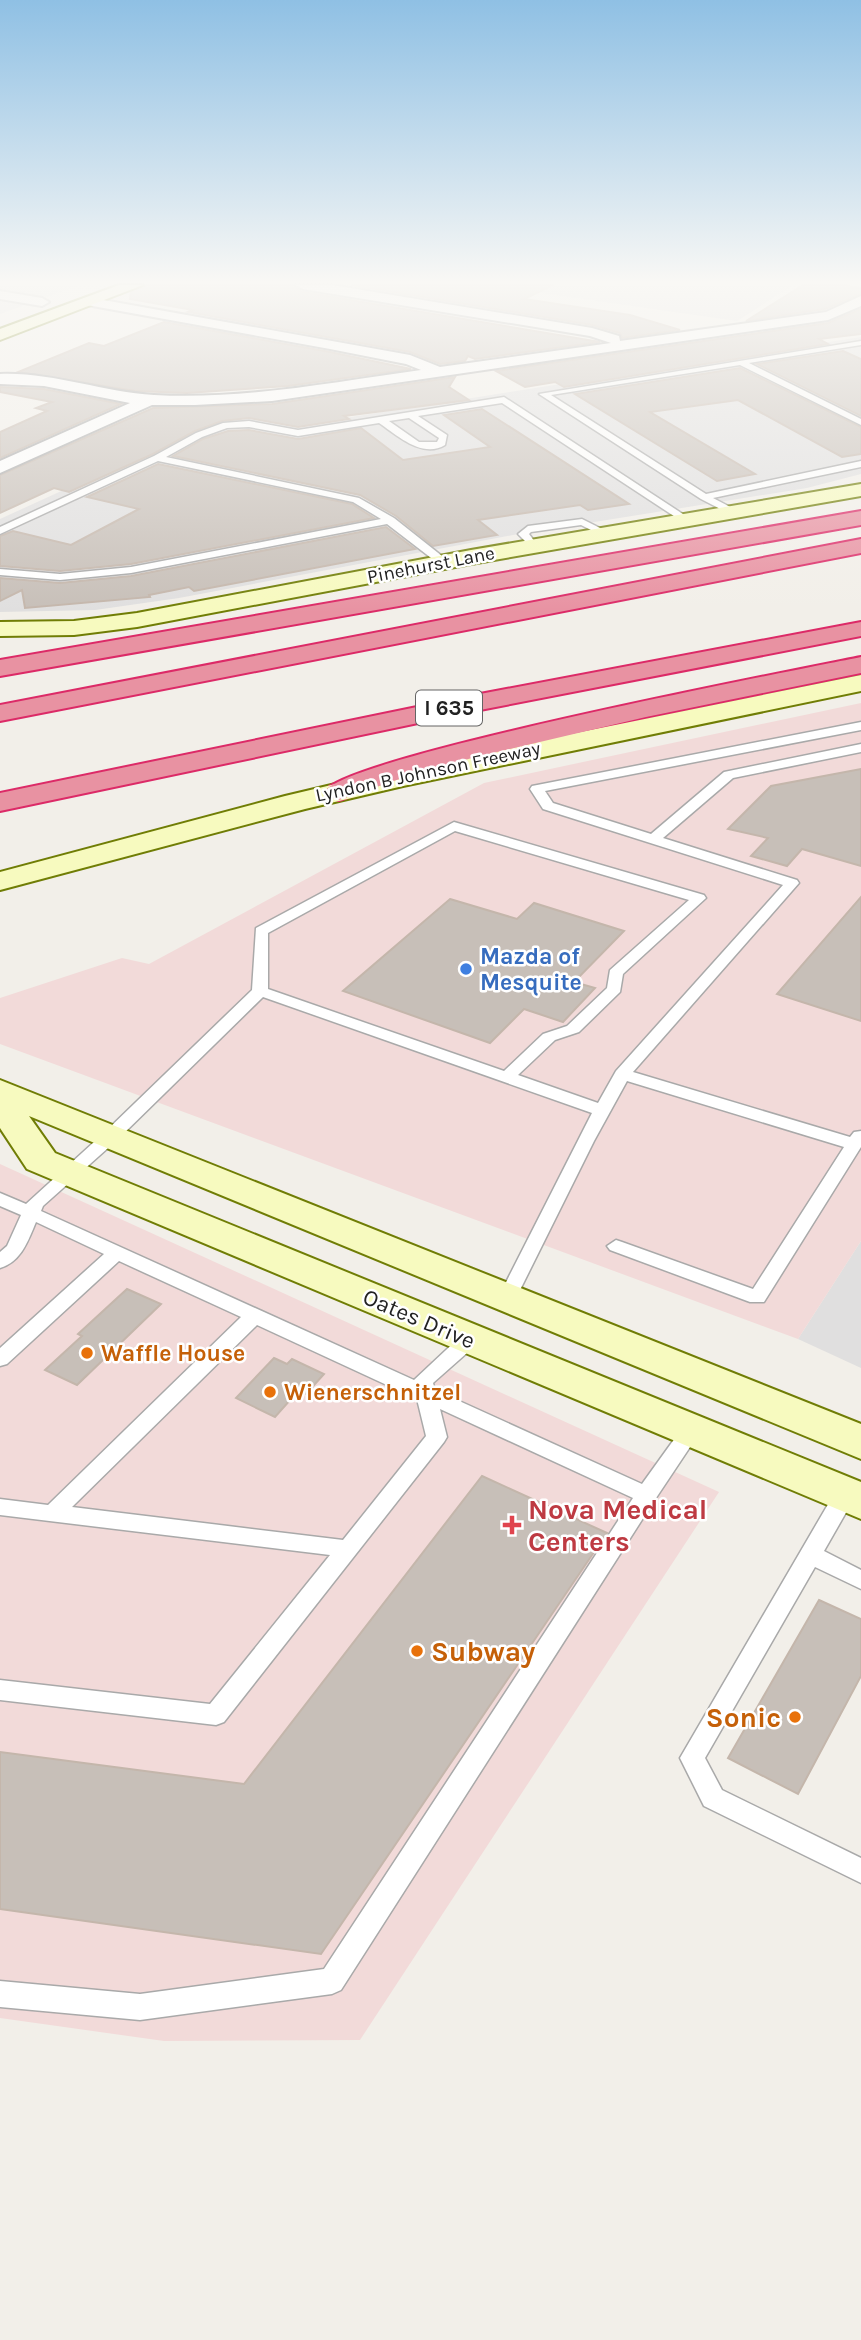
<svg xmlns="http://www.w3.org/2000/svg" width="861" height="2340" font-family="Karla,sans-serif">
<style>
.residential{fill:#e0dfdf}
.commercial{fill:#f2dad9}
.building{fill:#c7bfb8;stroke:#c4b6ab;stroke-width:2}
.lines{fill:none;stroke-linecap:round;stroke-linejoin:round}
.lane-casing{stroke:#a9a9a9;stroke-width:3}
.street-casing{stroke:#a9a9a9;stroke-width:4}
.secondary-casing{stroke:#707d05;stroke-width:4}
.highway-casing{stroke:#dc2a67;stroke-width:4}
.lane{fill:#fff;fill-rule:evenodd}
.street{fill:#fff;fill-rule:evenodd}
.secondary{fill:#f7fabf;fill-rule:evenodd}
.highway{fill:#e892a2;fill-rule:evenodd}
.shop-dot{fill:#3f7fe0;stroke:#fff;stroke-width:2.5}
.food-dot{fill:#e8710a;stroke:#fff;stroke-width:2.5}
.health-dot{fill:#e0444e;stroke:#fff;stroke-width:2.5}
.labels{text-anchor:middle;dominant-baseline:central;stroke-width:5;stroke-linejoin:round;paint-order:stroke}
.far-street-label{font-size:19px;fill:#222;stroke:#fff}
.shield{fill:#fff;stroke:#646464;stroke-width:2}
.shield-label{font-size:21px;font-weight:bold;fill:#222}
.shop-label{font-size:23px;font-weight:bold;fill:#366cbe;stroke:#fff;text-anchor:start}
.street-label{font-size:23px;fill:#222;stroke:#fff}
.food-label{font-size:23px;font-weight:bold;fill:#c56008;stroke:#fff;text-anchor:start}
.near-health-label{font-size:28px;font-weight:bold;fill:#be3a42;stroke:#fff;text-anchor:start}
.near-food-label{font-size:28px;font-weight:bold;fill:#c56008;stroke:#fff;text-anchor:start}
</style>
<rect width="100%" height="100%" fill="#f2efe9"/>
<!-- residential -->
<g class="residential">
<path d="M0 285H80L0 314Z"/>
<path d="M486 285H793L737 321Z"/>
<path d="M861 337V474L807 488 513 535 179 598 95 610 0 612V519L219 419 241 411 300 425Z"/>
<path d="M861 1241V1368L798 1339Z"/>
</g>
<!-- commercial -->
<g class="commercial">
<path d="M861 703V1241L798 1339 0 1044V998L122 958 149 964 484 783Z"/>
<path d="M0 1164 719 1492 360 2040 164 2041 0 2018Z"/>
</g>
<!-- building -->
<g class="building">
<path d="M145 285H293L303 292 600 342 475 359 468 356 465 361 440 364 410 352 188 312 193 310 130 299 131 292Z"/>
<path d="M351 285H553L524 299 630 315 680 330 622 338 620 333 592 325Z"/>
<path d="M803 285H842L861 288V294L825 309 746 321Z"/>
<path d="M861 309V334L819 339 828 344 564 387 555 382 525 387 496 371 828 323Z"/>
<path d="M164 322 330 352 411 369 288 386 187 393 135 391 18 372 89 343 104 346Z"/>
<path d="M843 351 861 359V416L757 364Z"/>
<path d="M740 368 861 427V454L842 457 738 400 650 412 755 474 717 481 575 394Z"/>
<path d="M455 377 449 387 469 400 344 416 349 419 298 427 249 418 222 421 195 431 153 454 69 492 54 488 0 513V475L153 408 272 404Z"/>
<path d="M0 387 44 389 121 404 0 458V432L47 411 36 408 52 402 0 392Z"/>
<path d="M482 409 629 504 588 510 580 505 478 520 497 535 433 546 396 516 360 495 173 456 203 439 228 431 249 430 298 439 361 428 403 460 490 447 444 415Z"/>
<path d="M158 464 352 504 374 518 131 564 60 571 0 566V536L13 531 71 545 139 509 87 497Z"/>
<path d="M386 527 415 549 194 591 189 587 149 595 150 597 25 608 22 590 0 601V578L60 583 131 576Z"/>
<path d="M861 769V866L802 849 787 866 751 856 768 838 728 829 771 786Z"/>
<path d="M861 897V1021L777 994Z"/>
<path d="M450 899 517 919 534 903 624 931 574 982 595 988 563 1022 524 1009 490 1043 343 991Z"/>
<path d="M127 1289 161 1304 77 1385 45 1370 82 1336 78 1334Z"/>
<path d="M274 1358 287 1364 292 1359 324 1374 306 1394 299 1390 275 1417 236 1398Z"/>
<path d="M482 1476 607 1533 321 1954 0 1909V1752L244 1784Z"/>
<path d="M819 1600 861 1619V1676L798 1794 728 1758Z"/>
</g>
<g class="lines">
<!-- lane casing -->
<g class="lane-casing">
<g id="lane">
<path d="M861 341V345L749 363 861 419V425L740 365 551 395 706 494 861 461V467L713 498 736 510V514L732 515 701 499 539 394Z"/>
<path d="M504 397 692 520 683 522 502 403 418 416 447 435 445 445C422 459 397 435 379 423L298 436 249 427 227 428 202 437 166 457 359 498 394 518 447 560V564H439L387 524 131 573 60 580 0 575V569L60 574 131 567 381 519 353 502 158 461 0 534V527L154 456 196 433 223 423 249 421 298 430ZM409 418 439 438 437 442H419L389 421Z"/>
<path d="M582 519 612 534 603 536 581 525 531 532 529 534 538 546 533 549 518 534 528 526Z"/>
<path d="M861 722V730L545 791 553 803 651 834 724 772 861 744V752L733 778 663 838 797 880 799 883 633 1072 850 1137 854 1132 861 1131V1147L764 1302H750L610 1250 607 1246 616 1240 622 1242 753 1289 844 1147 627 1081 594 1141 516 1298 514 1303H500L498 1298 592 1113 263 997 117 1140 43 1206 41 1211 414 1380 462 1335H476L479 1340 476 1345 433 1383 435 1390 642 1484 683 1427 690 1424 697 1427 700 1432 654 1501 341 1990 332 1994 140 2020 0 2007V1981L140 1994 324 1969 633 1498 440 1409 447 1437 444 1442 224 1722 216 1725 0 1700V1680L210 1704 330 1555 0 1515V1499L48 1505 241 1317 119 1261 7 1364 0 1366V1348L104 1254 36 1222C28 1241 21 1262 0 1268V1252L7 1246 21 1215 0 1206V1193L26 1204 105 1132 252 990 256 928 454 822 704 895 706 898 623 974 620 992 579 1032 555 1040 518 1075 598 1103 616 1071 783 885 543 809 530 789 532 786ZM455 831 689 900 610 970 607 988 567 1026 543 1034 504 1071 268 989V933ZM257 1325 417 1399 426 1436 343 1540 72 1507Z"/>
<path d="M845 1487 853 1489 856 1495 824 1551 861 1570V1589L815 1567 705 1758 722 1790 861 1858V1883L704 1806 680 1758 837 1489Z"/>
</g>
</g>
<!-- street casing -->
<g class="street-casing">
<g id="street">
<path d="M296 285H332L592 328 619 336 620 341 826 312 861 296V306L828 320 272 401 195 405H152L0 473V461L130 403 44 386 0 384V374C52 372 102 392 154 395 243 400 333 382 421 370L406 364 330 349 87 305V299L92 298 410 355 440 367 611 343 590 336 303 289Z"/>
<path d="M0 291 42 298 49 302 42 306 0 299Z"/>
</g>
</g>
<!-- secondary casing -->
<g class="secondary-casing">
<g id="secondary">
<path d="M119 285H143L0 340V329Z"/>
<path d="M861 484V496L471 564 137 627 74 635 0 636V622L74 621 137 613 471 550Z"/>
<path d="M861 675V691L403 786 305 809 0 890V872L285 796 403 768Z"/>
<path d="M0 1080 861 1424V1459L29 1116 55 1153 861 1482V1519L27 1169 0 1128Z"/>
</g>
</g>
<!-- highway casing -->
<g class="highway-casing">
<g id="highway">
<path d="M861 511V525L0 676V660Z"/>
<path d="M861 539V553L0 721V705Z"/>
<path d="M861 622V636L480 710 0 811V793L480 694Z"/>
<path d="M861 657V673L646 717 472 758 414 774 339 800 329 797 325 791C349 756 791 671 861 657Z"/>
</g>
</g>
<!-- lane -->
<use href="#lane" class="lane"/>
<!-- street -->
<use href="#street" class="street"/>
<!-- secondary -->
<use href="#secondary" class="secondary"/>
<!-- highway -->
<use href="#highway" class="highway"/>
</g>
<!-- sky -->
<linearGradient id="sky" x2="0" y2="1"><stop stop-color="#8fc0e4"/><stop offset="0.46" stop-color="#f9f8f5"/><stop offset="1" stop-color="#f9f8f5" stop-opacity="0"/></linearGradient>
<rect width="861" height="613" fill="url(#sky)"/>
<!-- markers -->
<circle class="shop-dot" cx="466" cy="969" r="7"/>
<g class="food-dot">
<circle cx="87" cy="1353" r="7"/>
<circle cx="270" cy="1392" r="7"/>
<circle cx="417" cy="1651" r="7"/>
<circle cx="795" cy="1717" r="7"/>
</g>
<path class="health-dot" d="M508.5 1514.5h7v7h7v7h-7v7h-7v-7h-7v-7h7z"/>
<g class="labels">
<!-- far-street labels -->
<g class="far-street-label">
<text transform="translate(431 565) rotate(-11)">Pinehurst Lane</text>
<text transform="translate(428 772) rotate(-12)">Lyndon B Johnson Freeway</text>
</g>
<!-- shield labels -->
<rect class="shield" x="416" y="690.5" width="66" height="35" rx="5"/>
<g class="shield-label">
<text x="449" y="708">I 635</text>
</g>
<!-- shop labels -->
<g class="shop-label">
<text x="480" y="956">Mazda of<tspan x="480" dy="26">Mesquite</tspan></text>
</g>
<!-- street labels -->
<g class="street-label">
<text transform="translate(419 1319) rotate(23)">Oates Drive</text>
</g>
<!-- food labels -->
<g class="food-label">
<text x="101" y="1353">Waffle House</text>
<text x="284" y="1392">Wienerschnitzel</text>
</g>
<!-- near-health labels -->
<g class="near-health-label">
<text x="528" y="1509">Nova Medical<tspan x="528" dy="32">Centers</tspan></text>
</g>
<!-- near-food labels -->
<g class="near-food-label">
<text x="431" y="1651">Subway</text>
<text x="781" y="1717" text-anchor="end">Sonic</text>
</g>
</g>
</svg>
